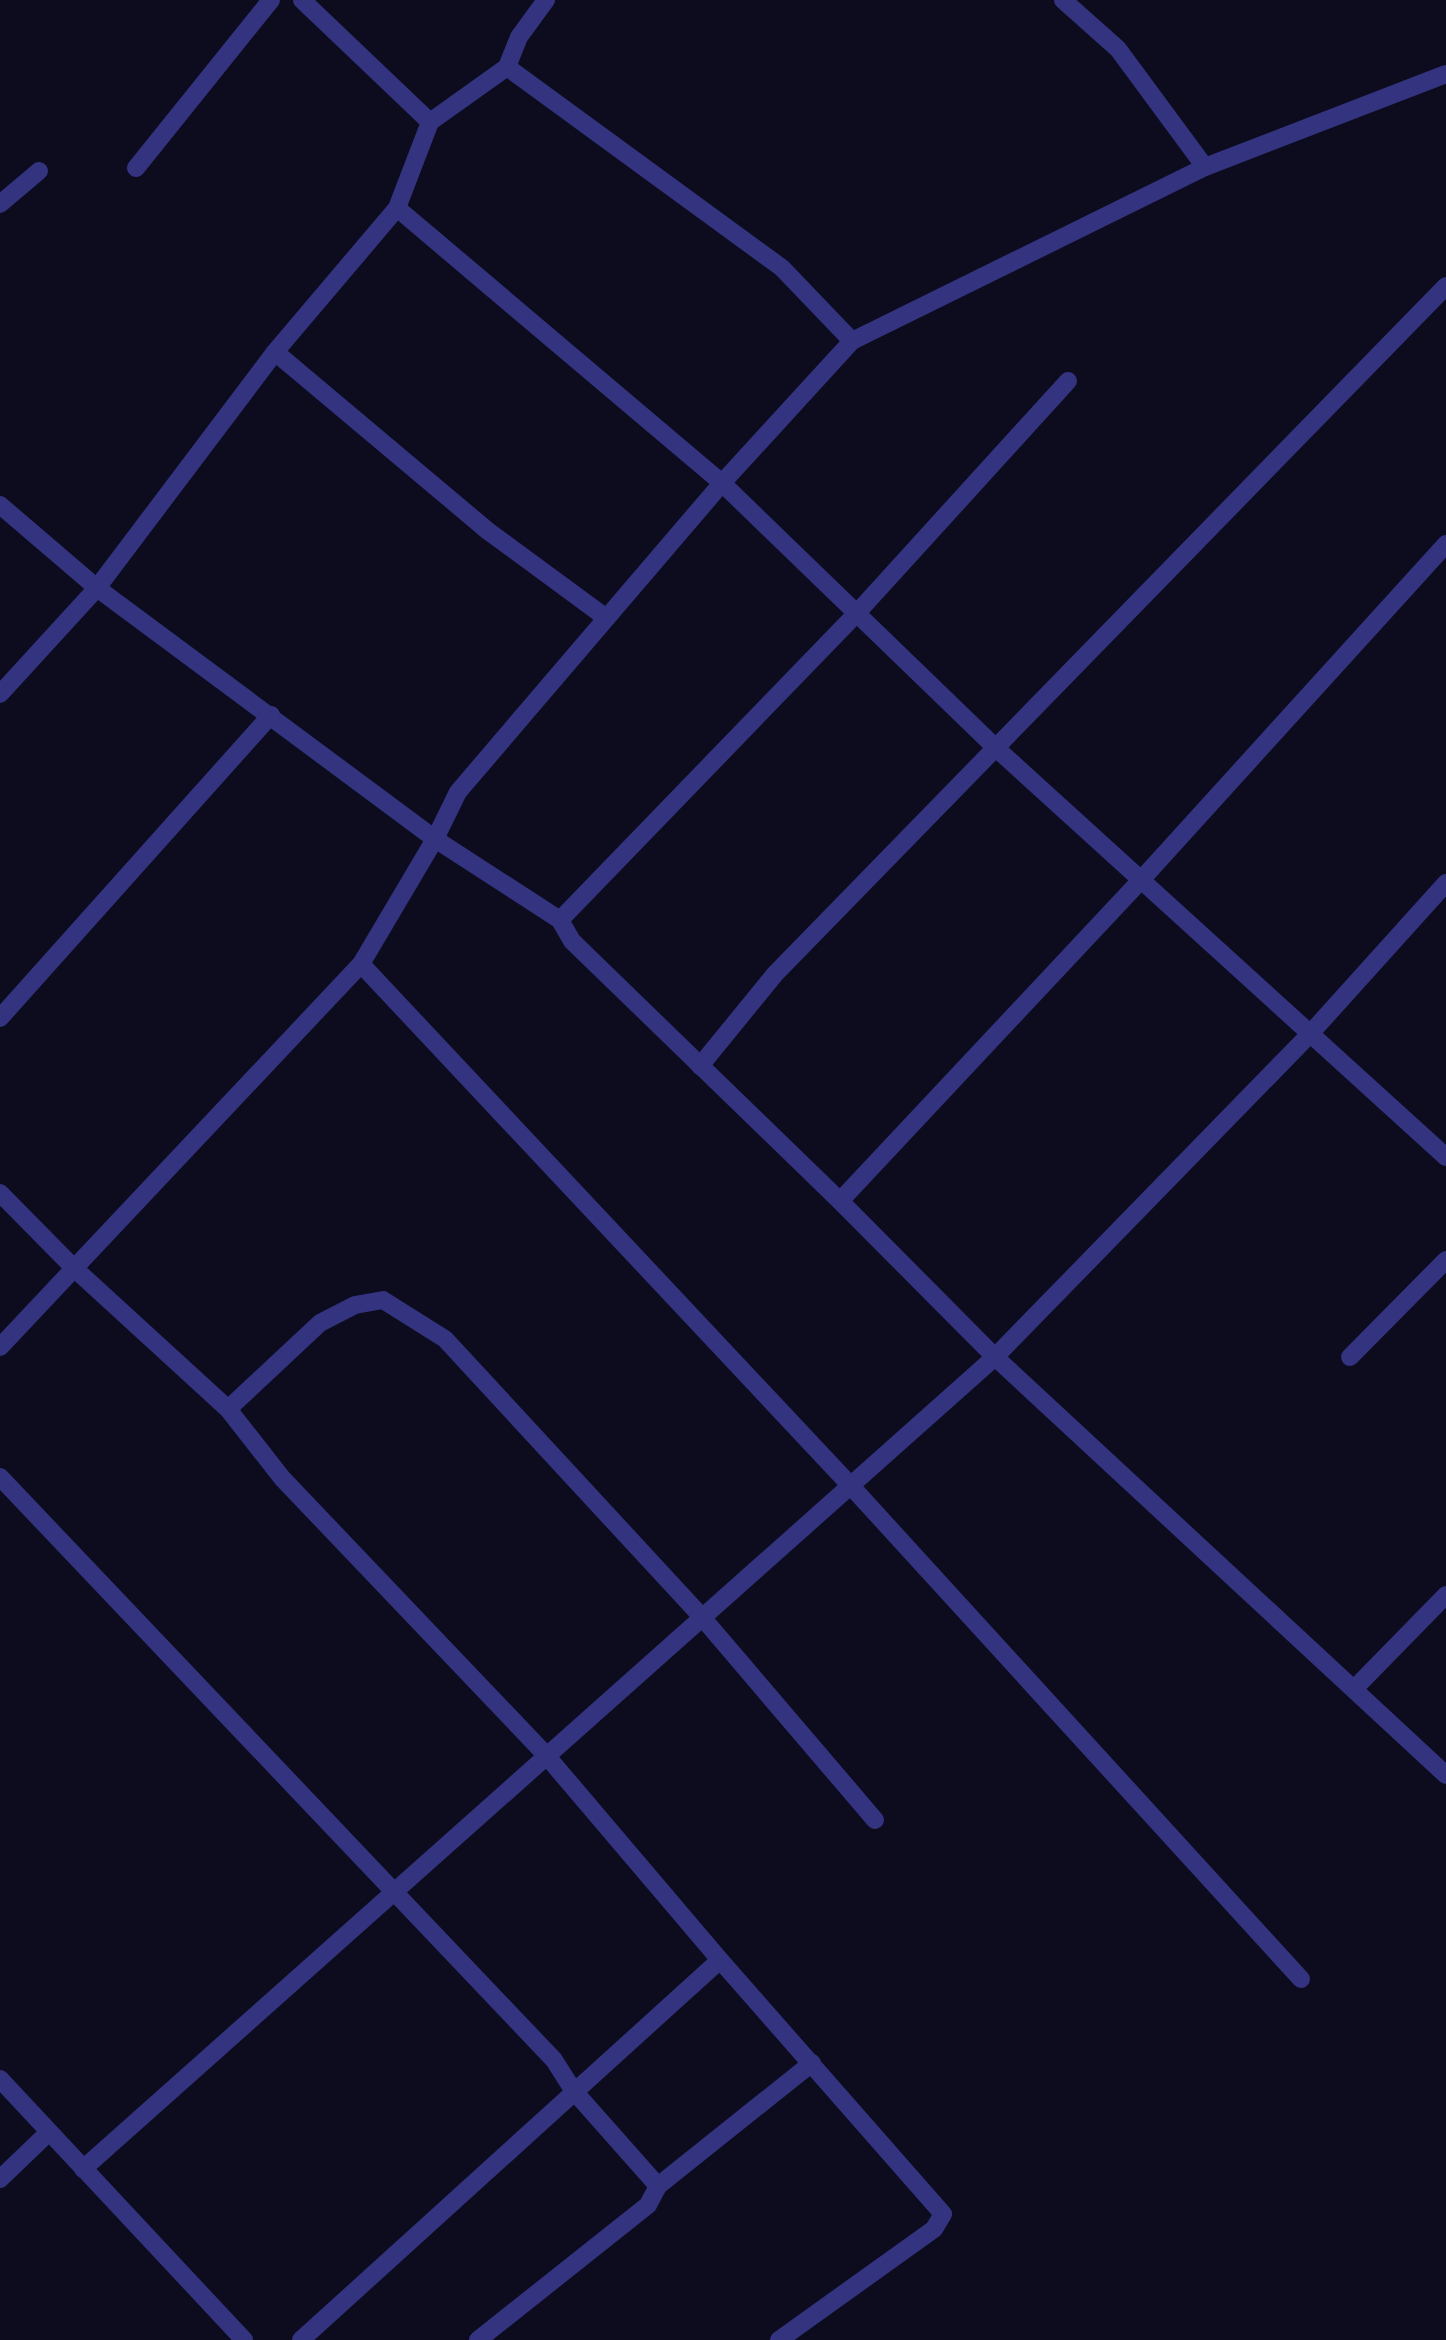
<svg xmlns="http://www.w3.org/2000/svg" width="1446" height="2340" font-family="'Asap Condensed',sans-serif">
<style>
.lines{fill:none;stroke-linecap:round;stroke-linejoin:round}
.minor{stroke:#33337f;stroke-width:18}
</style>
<rect width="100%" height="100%" fill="#0d0b1e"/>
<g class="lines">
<!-- minor -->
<g class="minor">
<path d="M302 0 430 122"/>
<path d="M1063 0 1118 49 1205 167"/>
<path d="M507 67 782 268 852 341"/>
<path d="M136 168 271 0"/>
<path d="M0 204 39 171"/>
<path d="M397 208 722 483 997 749 1446 1157"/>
<path d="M275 352 488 531 605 617"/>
<path d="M0 505 97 588 435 839 560 920 572 941 840 1201 995 1357 1446 1775"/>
<path d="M0 694 97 588 275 352 397 208 430 122 507 67 519 37 546 0"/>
<path d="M560 920 856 614 1068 381"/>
<path d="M361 964 850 1485 1301 1979"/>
<path d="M0 1018 271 715"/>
<path d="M700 1066 775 974 1446 286"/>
<path d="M0 1193 74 1268 228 1409 282 1478 545 1754 720 1960 943 2214 934 2229 779 2340"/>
<path d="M840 1201 1141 880 1446 544"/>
<path d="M0 1347 361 964 435 839 458 792 722 483 852 341 1205 167 1446 74"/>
<path d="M1350 1357 1446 1260"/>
<path d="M228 1409 320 1323 355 1305 383 1300 445 1339 701 1616 875 1820"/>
<path d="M0 1477 554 2060 573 2090 658 2186"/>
<path d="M1355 1688 1446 1595"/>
<path d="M0 2079 244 2340"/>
<path d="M83 2169 995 1357 1309 1035 1446 883"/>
<path d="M0 2179 49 2132"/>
<path d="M301 2340 720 1960"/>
<path d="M478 2340 648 2205 658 2186 812 2063"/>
</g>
</g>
</svg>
